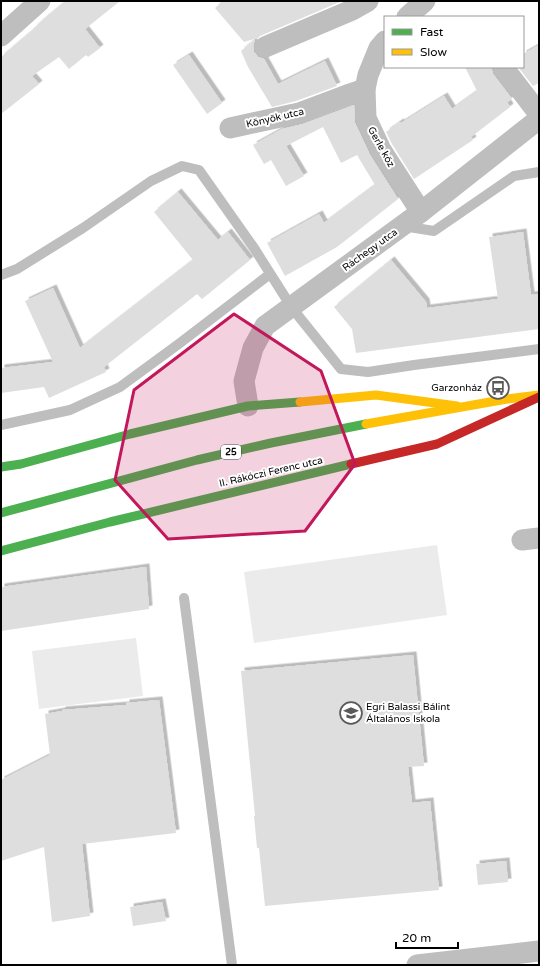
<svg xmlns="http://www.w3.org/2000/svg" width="540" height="966" font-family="'Varela Round',sans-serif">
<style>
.garden{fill:#ebebeb}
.building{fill:#dedede;filter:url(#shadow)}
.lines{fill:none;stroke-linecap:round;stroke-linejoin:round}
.lane{stroke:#bebebe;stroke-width:10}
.street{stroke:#bebebe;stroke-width:21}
.fast{stroke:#4caf50;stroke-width:9}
.slow{stroke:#ffc107;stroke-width:9}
.jam{stroke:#c62828;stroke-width:9}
.marked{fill:#c2185b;fill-opacity:0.2;stroke:#c2185b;stroke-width:3;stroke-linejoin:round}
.labels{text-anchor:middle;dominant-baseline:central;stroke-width:4;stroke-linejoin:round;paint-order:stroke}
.shield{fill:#fff;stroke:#4c4c4c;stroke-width:1}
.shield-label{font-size:9px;font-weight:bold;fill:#000}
.street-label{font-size:10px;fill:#000;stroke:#fff}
.poi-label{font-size:10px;fill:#000;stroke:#fff;text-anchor:end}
</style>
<defs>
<filter id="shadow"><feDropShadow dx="3.5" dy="-3.5" stdDeviation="0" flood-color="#0004"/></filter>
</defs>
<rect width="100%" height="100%" fill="#fff"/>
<!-- garden -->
<g class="garden">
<path d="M437 545 447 615 254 643 244 572Z"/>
<path d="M136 638 143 696 39 709 32 651Z"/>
</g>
<!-- building -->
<g class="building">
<path d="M66 1H120L85 29 100 48 88 57 86 55 69 69 59 57 32 76 39 84 1 114V57L34 29V28L44 19Z"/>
<path d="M223 1H342L260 36 258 38 244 42 215 8Z"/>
<path d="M255 39 253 46 254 52 258 57 264 59 278 84 325 61 337 86 296 101 272 107 248 67 241 51Z"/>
<path d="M539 45V83L533 86 518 67H523V54Z"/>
<path d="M189 55 222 103 207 114 173 65Z"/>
<path d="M465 67H491L493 74 512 99 507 102 510 107 471 137 473 140 414 179 392 144 386 132 400 122 401 123 444 96 452 109 477 91Z"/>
<path d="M354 105 355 123 370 155 398 199 337 247 285 276 267 243 319 214 324 223 375 185 357 155 341 163 323 127 286 146 304 176 286 186 271 160 264 164 253 145 282 129 303 124Z"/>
<path d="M178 192 218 240 228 232 250 260 202 299 197 294 104 367 106 372 49 398 44 387 1 393V368L53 362 25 301 53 288 80 348 193 260 154 212Z"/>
<path d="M523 232 531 295 539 294V329L356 353 352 329 334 307 391 260 426 302 427 308 498 299 489 237Z"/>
<path d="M146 567 149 609 1 631V587Z"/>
<path d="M413 655 424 766 408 767 412 803 430 801 439 890 265 906 259 848H257L254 816H255L241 671Z"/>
<path d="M159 700 176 833 82 844 90 916 52 922 44 847 1 861V780L50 755 45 714 62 711V710L126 705V703Z"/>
<path d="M506 861 508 882 478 885 476 864Z"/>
<path d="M162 902 166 921 133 926 130 907Z"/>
</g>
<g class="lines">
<!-- lane -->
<g class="lane">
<path d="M403 226 434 231 514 176 539 172"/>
<path d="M1 275 17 269 83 228 151 181 182 166 199 170 254 248 292 308 341 369 368 372 414 365 539 349"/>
<path d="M1 425 70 410 120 387 180 343 270 274"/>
<path d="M184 598 232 965"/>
</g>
<!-- street -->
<g class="street">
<path d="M407 17 425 1"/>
<path d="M1 36 40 1"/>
<path d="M385 41 379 48 368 75 365 89 366 118 381 150 421 212"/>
<path d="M265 47 352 10 368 1"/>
<path d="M503 67 539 114"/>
<path d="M230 128 299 113 347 95 365 89"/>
<path d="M248 406 244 381 253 348 265 326 421 212 539 119"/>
<path d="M522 540 539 538"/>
<path d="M417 965 539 951"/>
</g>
<!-- fast -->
<g class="fast">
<path d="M1 467 21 464 130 434 248 406 300 402"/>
<path d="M1 513 197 460 271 443 366 424"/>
<path d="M1 551 110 522 351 464"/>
</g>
<!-- slow -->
<g class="slow">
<path d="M300 402 376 395 457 406"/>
<path d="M366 424 507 399 539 395"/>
</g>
<!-- jam -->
<path class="jam" d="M351 464 437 444 539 397"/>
</g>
<!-- marked area -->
<path class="marked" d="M234 314 321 371 355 464 305 531 168 539 115 480 134 390Z"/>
<!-- icons -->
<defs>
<g id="bus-ring" transform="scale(1.15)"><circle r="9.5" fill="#fff" stroke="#595959" stroke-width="1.5"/><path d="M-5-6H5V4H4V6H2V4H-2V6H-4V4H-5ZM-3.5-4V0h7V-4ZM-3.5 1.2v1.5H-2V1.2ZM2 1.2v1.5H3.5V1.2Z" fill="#595959"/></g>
<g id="school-ring" transform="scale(1.15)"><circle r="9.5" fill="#fff" stroke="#595959" stroke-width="1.5"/><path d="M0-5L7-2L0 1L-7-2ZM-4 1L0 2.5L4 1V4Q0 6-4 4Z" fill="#595959"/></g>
</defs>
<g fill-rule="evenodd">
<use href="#bus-ring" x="498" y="388"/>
<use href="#school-ring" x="351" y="713"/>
</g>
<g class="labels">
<!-- shield labels -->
<rect class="shield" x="221" y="445" width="20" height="14" rx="3"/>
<g class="shield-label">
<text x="231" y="452">25</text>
</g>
<!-- street labels -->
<g class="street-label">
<text transform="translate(275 118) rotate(-13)">Könyök utca</text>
<text transform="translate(381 147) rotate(61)">Gerle köz</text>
<text transform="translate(370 250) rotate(-36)">Ráchegy utca</text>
<text transform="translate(271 472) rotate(-13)">II. Rákóczi Ferenc utca</text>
</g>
<!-- poi labels -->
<g class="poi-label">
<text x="482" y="388">Garzonház</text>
<text x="366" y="707" text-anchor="start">Egri Balassi Bálint<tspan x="366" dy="12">Általános Iskola</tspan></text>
</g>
</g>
<!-- border -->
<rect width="540" height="966" fill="none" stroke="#000000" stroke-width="4"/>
<!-- legend -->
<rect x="384" y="16" width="140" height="52" fill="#ffffff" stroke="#999999"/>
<rect x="392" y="29" width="20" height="6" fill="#4caf50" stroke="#999999"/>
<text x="420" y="36" font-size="12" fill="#000000">Fast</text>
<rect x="392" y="49" width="20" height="6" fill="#ffc107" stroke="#999999"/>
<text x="420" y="56" font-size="12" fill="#000000">Slow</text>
<!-- scale -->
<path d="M396 942v6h62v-6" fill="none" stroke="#000000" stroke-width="2"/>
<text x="402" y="942" font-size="12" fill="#000000" stroke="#ffffff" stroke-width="3" paint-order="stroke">20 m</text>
</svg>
